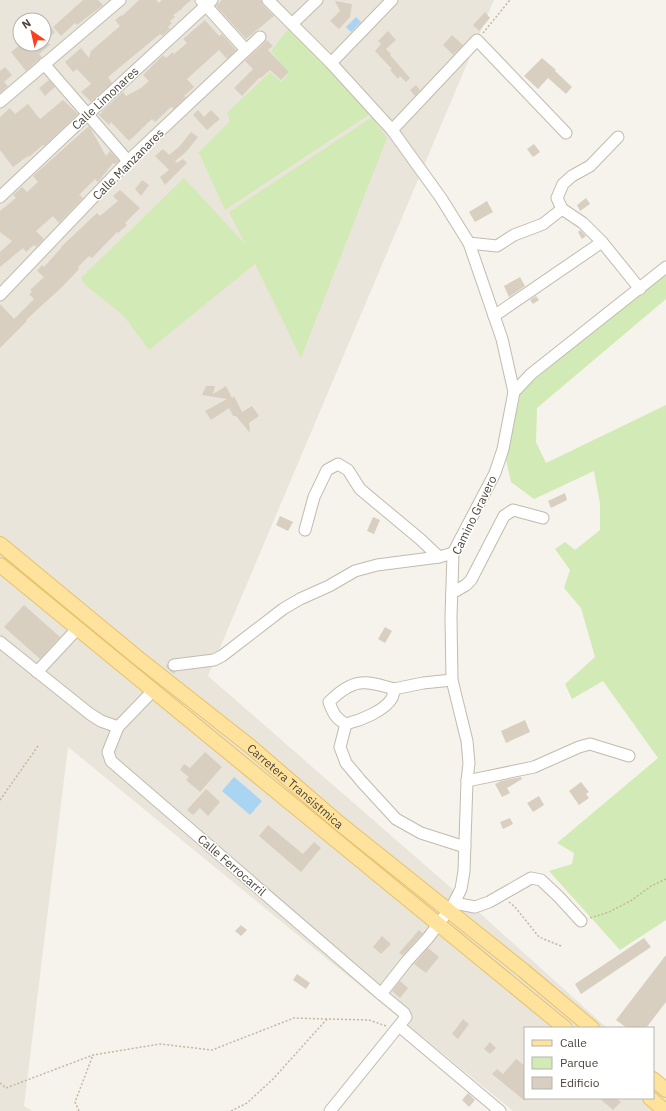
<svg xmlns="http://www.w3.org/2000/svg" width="666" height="1111" font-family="'IBM Plex Sans',sans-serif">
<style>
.residential{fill:#eae5da;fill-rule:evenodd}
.green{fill:#d2eab5}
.water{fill:#a9d4f2}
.building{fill:#d8cfc1}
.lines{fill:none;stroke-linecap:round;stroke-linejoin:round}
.minor-tunnel{stroke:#d4d0c8;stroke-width:11;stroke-dasharray:11 5.5;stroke-linecap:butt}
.minor-casing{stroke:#c2bbae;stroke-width:13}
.major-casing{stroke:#e6c16a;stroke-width:16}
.path{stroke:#c4b79f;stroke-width:1.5;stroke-dasharray:2 2;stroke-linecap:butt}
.minor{stroke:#fff;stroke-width:11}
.major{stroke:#ffe39c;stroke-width:14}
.labels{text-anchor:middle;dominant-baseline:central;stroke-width:3;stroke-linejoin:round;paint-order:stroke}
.street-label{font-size:12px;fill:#4b4439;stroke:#fff}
</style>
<rect width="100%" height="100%" fill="#f6f3ec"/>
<!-- residential -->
<path class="residential" d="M0 0H494L208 676 473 907 607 1028H525V1098H653V1069L666 1081V1111H513L68 747 24 1106 32 1111H0ZM20 20H44V44H20Z"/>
<!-- green -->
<g class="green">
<path d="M289 28 370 114 225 210 200 155 198 153 230 121 227 113 270 72 281 82 289 73 271 51Z"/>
<path d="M372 117 387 138 301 358 255 264 149 350 124 316 84 284 81 278 184 178 245 244 229 212Z"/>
<path d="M666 270V299L537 408 536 442 546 463 666 405V920L620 950 549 871 572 864 574 853 557 843 658 758 603 681 572 699 565 684 595 657 581 608 564 588 570 570 555 549 565 542 575 550 600 530V504L594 471 534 499 511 482 506 460 521 391Z"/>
</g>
<!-- water -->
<g class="water">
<path d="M356 17 361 22 351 32 346 27Z"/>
<path d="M234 777 262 801 250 815 222 791Z"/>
</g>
<!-- building -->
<g class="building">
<path d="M83 0H98L103 5 77 25 75 23 61 36 53 27Z"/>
<path d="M139 0H156L159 3 162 0H191L182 8V9L173 15 175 17 170 21 172 23 168 27 170 29 162 36 160 34 108 77 112 83 91 102 81 92 91 84 77 69 73 72 65 62 81 48 89 58 91 51 120 26 115 20 121 15 122 16Z"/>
<path d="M222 0H261L263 5 274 16 246 39 216 6Z"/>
<path d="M335 1 352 4 350 17 339 29 330 21 340 11Z"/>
<path d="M485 12 490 18 479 31 473 25Z"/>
<path d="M205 20 219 36 222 34 236 50 227 59 219 50 187 79 194 87 184 96 186 97 174 109 171 107 155 122 152 119 129 141 111 122 109 125 98 114H100L102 113 101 112 123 92 126 96 141 88 149 81 143 75 163 55 166 58 173 52 174 54 187 43 183 39Z"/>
<path d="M49 25 55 32 44 42V29Z"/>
<path d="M388 31 396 40 386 49 391 54 390 55 410 78 406 82 400 76 398 79 390 70 392 69 375 51 381 44 378 41Z"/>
<path d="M452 35 463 45 453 55 443 45Z"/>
<path d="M267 40 273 46 268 50 289 72 281 80 270 70 261 78 260 77 242 96 234 88 253 69 245 61Z"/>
<path d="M21 44H51L39 54 42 57 26 71 11 52Z"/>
<path d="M542 58 556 70 555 71 572 87 566 94 548 78 538 89 524 76Z"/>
<path d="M5 67 12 75 4 82 8 86 0 93V71Z"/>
<path d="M49 80 55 87 45 96 39 88Z"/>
<path d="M416 85 420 90 415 96 410 90Z"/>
<path d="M63 100 78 114 44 146 43 145 29 157 28 156 13 167 0 150V117L10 108 15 114 28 104 40 119Z"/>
<path d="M198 110 204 117 211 110 220 119 207 130 193 115Z"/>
<path d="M89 126 106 156 110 151 119 161 115 164 113 163 98 182 95 179 79 195 83 198 59 223 53 216 36 231 44 239 36 247 34 245 26 252 23 248 0 267V252L12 241 0 232V211L16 198 13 195 22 187 27 192 38 182 33 176Z"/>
<path d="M191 132 198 137 186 152 175 161 177 163 183 159 187 163 165 185 160 177 169 170 155 156 163 149 169 155 179 147Z"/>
<path d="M534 144 540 152 533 157 527 149Z"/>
<path d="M142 180 149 185 141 196 135 189Z"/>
<path d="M120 190 140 208 125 223 127 225 118 233 117 232 92 258 89 256 78 267 79 269 63 286 26 320 27 321 0 348V304L14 319 34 299 29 294 32 292 30 290 44 277 37 271 42 265 44 267 61 248V247L97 213 100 216 118 201 113 196Z"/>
<path d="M586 198 590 204 580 211 577 205Z"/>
<path d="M487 201 493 212 475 222 469 212Z"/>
<path d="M580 230 586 236 582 239 578 232Z"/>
<path d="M520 277 525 286 509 297 504 286Z"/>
<path d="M536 296 539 300 533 304 530 300Z"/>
<path d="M206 386H215L213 394 226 386 232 398 234 396 242 412 252 406 259 416 249 423 250 433 236 416H233L229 408 211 420 205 411 227 399 202 395Z"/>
<path d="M565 493 567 500 551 508 548 501Z"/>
<path d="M280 516 293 522 288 531 276 525Z"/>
<path d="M373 517 380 520 374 534 367 531Z"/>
<path d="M24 605 60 637 40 659 4 627Z"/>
<path d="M385 627 392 631 385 643 378 639Z"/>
<path d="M525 720 530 732 506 743 501 731Z"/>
<path d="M205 752 222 767 200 792 186 780 189 777 180 770 184 764 190 768Z"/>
<path d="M521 777 522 779 507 788 510 793 502 797 495 784 501 781Z"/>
<path d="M581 782 589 792 586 794 589 798 579 805 569 791Z"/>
<path d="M206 789 220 802 208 816 200 808 193 815 187 810Z"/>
<path d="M539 796 544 805 533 812 527 803Z"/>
<path d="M510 818 513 824 503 829 500 822Z"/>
<path d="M268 825 303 854 314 842 321 848 301 872 259 836Z"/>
<path d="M241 925 247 930 241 936 235 931Z"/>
<path d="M419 930 423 933 403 955 399 953Z"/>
<path d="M382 936 391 944 381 954 373 947Z"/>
<path d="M644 938 651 947 581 994 575 984Z"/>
<path d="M428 948 439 957 426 973 414 964Z"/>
<path d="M666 955V1002L646 1028H627L616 1020Z"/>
<path d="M297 974 310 983 306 989 293 980Z"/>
<path d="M400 981 408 988 400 998 392 991Z"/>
<path d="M463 1019 469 1024 458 1039 452 1034Z"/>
<path d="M490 1042 496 1048 490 1054 484 1049Z"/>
<path d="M516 1059 525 1066V1101L492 1074 497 1069 503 1074Z"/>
<path d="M468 1093 475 1100 469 1107 462 1100Z"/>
<path d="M599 1098H616L621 1102 613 1110Z"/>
</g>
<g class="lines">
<!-- minor-tunnel -->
<path class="minor-tunnel" d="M148 695 174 665"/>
<!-- minor casing -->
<g class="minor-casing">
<g id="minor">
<path d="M201 0 246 50"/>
<path d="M268 0 331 63 392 130 477 40 566 133"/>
<path d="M293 23 317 0"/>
<path d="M331 63 392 0"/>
<path d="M44 64 128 161"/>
<path d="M0 102 120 0"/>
<path d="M392 130 441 198 469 243 497 246 514 235 543 224 562 209 557 198 563 184 572 176 590 166 618 137"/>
<path d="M0 197 88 114 212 0"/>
<path d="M562 209 583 223 602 242 640 289"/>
<path d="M469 243 502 339 514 392"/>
<path d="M0 295 128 161 260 37"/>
<path d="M494 316 602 242"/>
<path d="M305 530 314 497 327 470 338 464 348 470 360 489 420 539 439 557"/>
<path d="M452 593 466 585 471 580 504 516 513 510 543 518"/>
<path d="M0 642 90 714 101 721 118 727"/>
<path d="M174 665 214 660 222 656 283 609 300 599 329 586 355 571 377 565 439 557 453 553"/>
<path d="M37 672 78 628"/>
<path d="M452 680 423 683 394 689C394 692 393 696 392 698 385 711 359 721 346 724L340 747 346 763 362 782 396 819 421 833 465 847"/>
<path d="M148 696 118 727 108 752 111 761 381 994"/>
<path d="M346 724C336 719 333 713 329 702 353 678 364 680 394 689"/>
<path d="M467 781 534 767 579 747 590 744 629 756"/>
<path d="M454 903 475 907 489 902 531 878 541 880 559 897 581 921"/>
<path d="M399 1026 500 1111"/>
<path d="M330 1111 406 1017 404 1013 381 994 407 961 428 938 454 903 461 889 464 871 467 781 469 763 467 741 452 680 451 617 453 553 495 473 503 449 514 392 531 374 666 267"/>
</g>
</g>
<!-- major casing -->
<g class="major-casing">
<g id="major">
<path id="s1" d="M0 544 138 658 251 747 339 823 524 971 592 1028"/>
<path d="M0 565 565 1028"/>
<path d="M653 1079 666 1090"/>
<path d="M650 1098 665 1111"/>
</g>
</g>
<!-- path -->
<g class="path">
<path d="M483 33 510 0"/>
<path d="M0 800 38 746"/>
<path d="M509 902 515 907 539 937 561 946"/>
<path d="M590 918 609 912 632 900 651 886 666 879"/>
<path d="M0 1083 6 1088 93 1055 160 1044 212 1050 294 1018 327 1019"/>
<path d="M79 1111 75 1102 93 1055"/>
<path d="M231 1111 247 1103 273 1079 327 1019 369 1020 386 1026"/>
</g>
<!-- minor -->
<use href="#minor" class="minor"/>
<!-- major -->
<use href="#major" class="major"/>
</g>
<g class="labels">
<!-- street labels -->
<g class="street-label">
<text transform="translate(105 98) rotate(-43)">Calle Limonares</text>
<text transform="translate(128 164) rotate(-45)">Calle Manzanares</text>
<text transform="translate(474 515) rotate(-64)">Camino Gravero</text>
<text stroke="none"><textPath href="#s1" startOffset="382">Carretera Transistmica</textPath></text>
<text transform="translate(232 865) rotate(41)">Calle Ferrocarril</text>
</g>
</g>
<!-- legend -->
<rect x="524" y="1027" width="130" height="72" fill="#ffffff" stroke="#b7b4b0"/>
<rect x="532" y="1040" width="20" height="6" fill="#ffe39c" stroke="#b7b4b0"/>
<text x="560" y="1047" font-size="12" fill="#4b4439">Calle</text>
<rect x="532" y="1057" width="20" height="12" fill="#d2eab5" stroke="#b7b4b0"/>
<text x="560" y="1067" font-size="12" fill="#4b4439">Parque</text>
<rect x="532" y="1077" width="20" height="12" fill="#d8cfc1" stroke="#b7b4b0"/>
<text x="560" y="1087" font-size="12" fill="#4b4439">Edificio</text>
<!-- north arrow -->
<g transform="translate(32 32) rotate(326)"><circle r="19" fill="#ffffff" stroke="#b7b4b0"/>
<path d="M0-3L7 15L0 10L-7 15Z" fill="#fc3f1d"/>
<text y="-6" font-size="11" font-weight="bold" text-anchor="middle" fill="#4b4439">N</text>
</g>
</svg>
